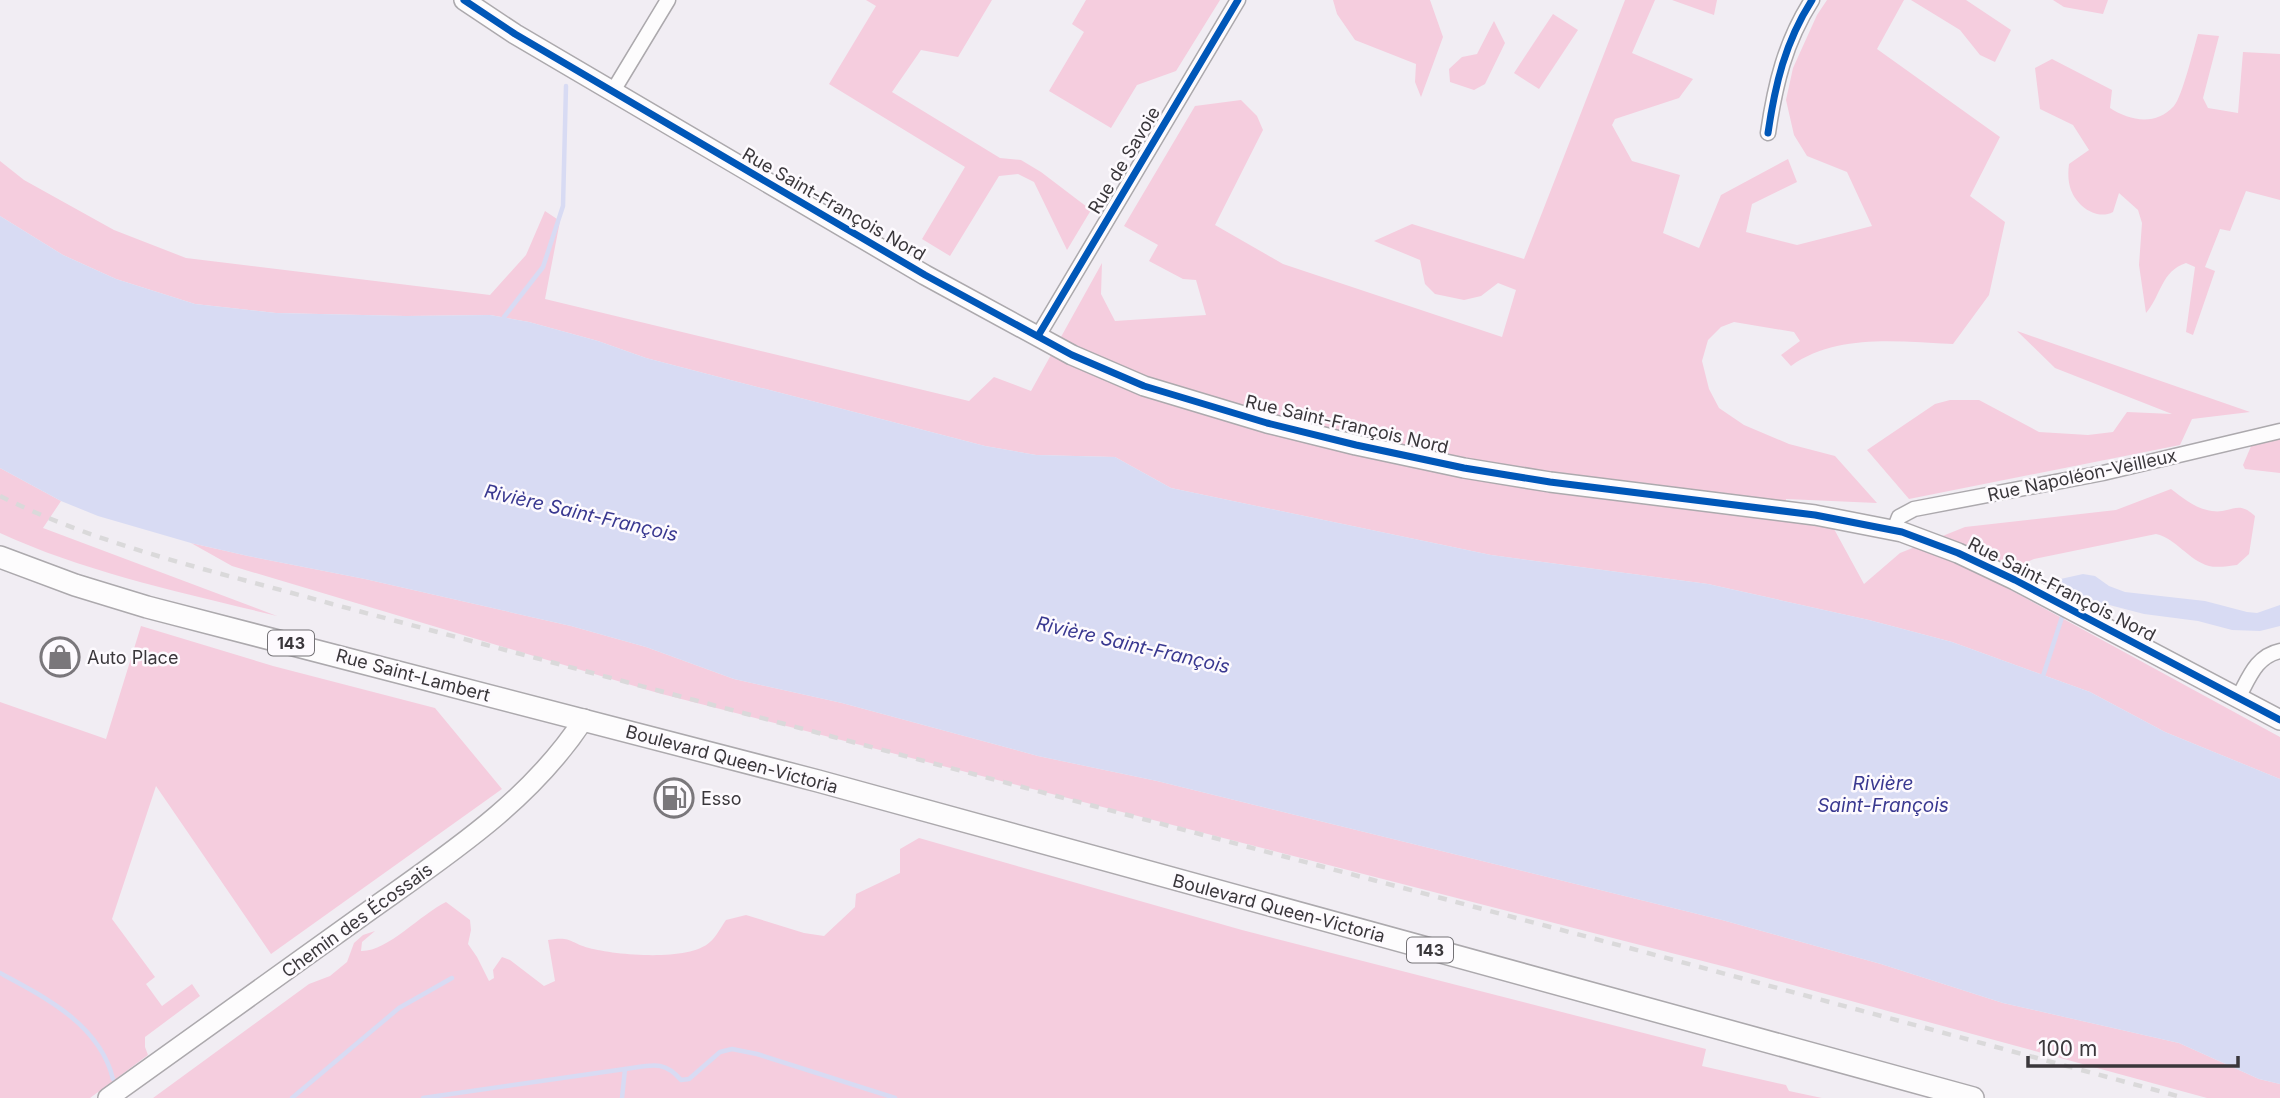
<svg xmlns="http://www.w3.org/2000/svg" width="2280" height="1098" font-family="Inter,sans-serif">
<style>
.green{fill:#f5cdde}
.water{fill:#d8dbf3}
.lines{fill:none;stroke-linecap:round;stroke-linejoin:round}
.stream{stroke:#d8dbf3;stroke-width:4.5}
.street-casing{stroke:#aca9ad;stroke-width:17}
.secondary-casing{stroke:#aca9ad;stroke-width:22}
.primary-casing{stroke:#aca9ad;stroke-width:24}
.street{stroke:#fdfcfd;stroke-width:14}
.secondary{stroke:#fdfcfd;stroke-width:19}
.primary{stroke:#fdfcfd;stroke-width:21}
.rail{stroke:#dad9da;stroke-width:4.5;stroke-dasharray:9 9;stroke-linecap:butt}
.cycleway-casing{stroke:#fdfafe;stroke-width:11}
.cycleway{stroke:#0057b8;stroke-width:7}
.labels{text-anchor:middle;dominant-baseline:central;stroke-width:5;stroke-linejoin:round;paint-order:stroke}
.shield{fill:#fdfafe;stroke:#747276;stroke-width:2}
.shield-label{font-size:16px;font-weight:bold;fill:#3a373b}
.street-label{font-size:18px;fill:#3a373b;stroke:#fdfafe}
.poi-label{font-size:18px;fill:#3a373b;stroke:#fdfafe;text-anchor:start}
.water-label{font-size:19px;font-style:italic;fill:#393890;stroke:#fdfafe}
</style>
<rect width="100%" height="100%" fill="#f1edf3"/>
<!-- green -->
<g class="green">
<path d="M866 0H992L958 57 921 50 892 92 1000 158 1021 160 1041 172 1091 210 1067 250 1034 182 1018 174 999 176 950 256 922 239 965 167 829 84 876 6Z"/>
<path d="M1086 0H1220L1176 71 1137 85 1111 128 1049 91 1084 32 1072 24Z"/>
<path d="M1333 0H1430L1443 37 1421 97 1415 82 1416 64 1355 40 1337 14Z"/>
<path d="M1625 0H1655L1632 53 1693 79 1679 98 1615 119 1612 125 1632 161 1680 175 1663 233 1699 248 1721 195 1788 159 1797 182 1752 204 1746 232 1797 245 1872 226 1847 172 1807 156 1794 135 1786 100 1793 68 1817 15 1827 0H1904L1877 49 2000 137 1970 196 2005 222 1989 295 1953 344C1900 342 1837 333 1791 366L1781 355 1800 341 1794 332 1734 322 1721 327 1708 340 1702 361 1709 389 1719 408 1744 425 1789 444 1835 456 1877 503 1786 499 1783 520 1834 529 1864 584 1900 553 1965 527 2116 510 2171 489C2183 498 2196 509 2212 511 2231 514 2237 499 2255 516L2249 554 2237 565C2229 566 2217 568 2209 566 2188 560 2177 539 2156 534L2034 559 2020 565 2007 588 2280 737V779L2165 732 2090 692 1952 642 1869 620 1708 584 1491 555 1171 488 1115 457 1036 455 985 446 646 358 598 341 529 322 490 315 406 316 276 313 195 304 116 279 63 255 0 216V161L24 180 114 230 186 258 490 295 526 255 545 211 560 221 545 299 969 401 994 377 1031 391 1102 263 1101 294 1115 321 1206 315 1196 280 1183 279 1149 261 1158 245 1124 226 1195 106 1241 100 1257 116 1263 130 1215 225 1283 264 1502 337 1516 290 1498 283 1481 296 1464 300 1435 294 1425 284 1420 260 1374 241 1412 224 1524 259Z"/>
<path d="M1672 0H1717L1714 15Z"/>
<path d="M1911 0H1966L2011 30 1995 62 1980 55 1960 30Z"/>
<path d="M2053 0H2108L2103 14 2064 7Z"/>
<path d="M1553 14 1578 30 1539 89 1514 73Z"/>
<path d="M1494 21 1505 43 1485 84 1474 90 1450 82 1449 69 1462 57 1477 54Z"/>
<path d="M2198 34 2219 36 2203 98 2208 108 2238 113 2243 52 2280 54V200L2246 191 2230 231 2220 229 2205 267 2215 271 2193 335 2186 332 2195 267 2186 263C2161 271 2161 296 2146 313L2139 265 2142 223 2138 210 2119 193 2113 212C2096 221 2075 205 2070 187 2068 180 2068 172 2069 164L2089 150 2073 125 2040 109 2035 68 2052 59 2112 90 2110 108C2130 121 2156 126 2174 106 2182 97 2194 48 2198 34Z"/>
<path d="M2017 331 2250 412 2192 419 2180 445 1909 499 1867 450 1935 404 1950 400H1979L2039 432 2088 435 2113 432 2127 412 2172 414 2055 368Z"/>
<path d="M2280 436V473L2245 469 2243 465 2252 444Z"/>
<path d="M0 468 61 501 43 528 277 616C184 593 87 573 0 533Z"/>
<path d="M191 543 248 556 365 579 571 626 646 647 734 679 842 703 1038 756 1157 781 1722 920 1881 964 2003 1003 2179 1043 2259 1079 2280 1084V1098H2207L1730 968 658 693 232 566Z"/>
<path d="M141 626 273 666 435 708 502 789 271 954 156 786 112 919 155 977 146 984 162 1006 192 984 200 996 145 1037V1047L148 1055 90 1098H0V702L106 739Z"/>
<path d="M919 838 1242 930 1706 1049 1702 1066 1786 1085 1789 1091 1822 1098H153L309 984 330 976 347 962 354 943 363 935 375 931 362 942 361 951C387 952 421 914 446 902L470 920 471 930 468 944 477 957 489 981 494 978 493 970 502 957 510 960 544 986 555 981 548 940C572 936 568 942 589 948 615 955 689 962 710 942 716 937 721 927 726 920L746 915 804 933 824 936 855 907 856 894 900 873V849Z"/>
</g>
<!-- water -->
<g class="water">
<path d="M0 216 63 255 116 279 195 304 276 313 406 316 490 315 529 322 598 341 646 358 985 446 1036 455 1115 457 1171 488 1491 555 1708 584 1869 620 1952 642 2090 692 2165 732 2280 779V1084L2259 1079 2179 1043 2003 1003 1881 964 1722 920 1157 781 1038 756 842 703 734 679 646 647 571 626 365 579 248 556 191 543 98 516 61 501 0 468Z"/>
<path d="M2083 574 2095 576 2109 586 2125 592 2205 601 2247 612 2257 613 2280 605V626L2260 631 2232 630 2198 621 2144 614 2094 601 2079 600 2054 587 2056 580Z"/>
</g>
<g class="lines">
<!-- stream -->
<g class="stream">
<path d="M504 317 543 267 563 206 566 86"/>
<path d="M2043 676 2064 611"/>
<path d="M0 973C45 997 100 1025 113 1079"/>
<path d="M625 1069C650 1066 663 1059 681 1080L689 1079 720 1052 732 1049 757 1054 895 1098"/>
<path d="M292 1098 399 1008 452 978"/>
<path d="M423 1098 625 1069 622 1098"/>
</g>
<!-- street casing -->
<g class="street-casing">
<g id="street">
<path d="M613 91 668 0"/>
<path d="M1768 133C1775 85 1785 42 1812 0"/>
<path d="M1038 336 1238 0"/>
<path d="M1894 530 1899 517 1914 509 2103 473 2280 431"/>
<path d="M2238 698C2249 678 2256 656 2280 651"/>
</g>
</g>
<!-- secondary casing -->
<g class="secondary-casing">
<g id="secondary">
<path d="M464 0 515 34 925 275 1072 355 1144 386 1267 423 1356 445 1464 468 1550 482 1815 515 1902 532 1958 553 2015 580 2280 720"/>
<path d="M108 1098C192 1038 275 978 359 918 441 859 528 805 584 719"/>
</g>
</g>
<!-- primary casing -->
<g class="primary-casing">
<path id="primary" d="M0 557 75 585 147 607 818 781 1973 1098"/>
</g>
<!-- street -->
<use href="#street" class="street"/>
<!-- secondary -->
<use href="#secondary" class="secondary"/>
<!-- primary -->
<use href="#primary" class="primary"/>
<!-- rail -->
<path class="rail" d="M0 496C102 547 222 573 332 604L1622 946 2185 1098"/>
<!-- cycleway casing -->
<g class="cycleway-casing">
<g id="cycleway">
<path d="M464 0 515 34 925 275 1072 355 1144 386 1267 423 1356 445 1464 468 1550 482 1815 515 1902 532 1958 553 2015 580 2280 720"/>
<path d="M1768 133C1775 85 1785 42 1812 0"/>
<path d="M1038 336 1238 0"/>
</g>
</g>
<!-- cycleway -->
<use href="#cycleway" class="cycleway"/>
</g>
<!-- icons -->
<defs>
<g id="shop-ring" transform="scale(2.0125)"><circle r="9.5" fill="#fdfafe" stroke="#7a777b" stroke-width="1.5"/><path d="M-5-2.5h2.3a2.7 3.5 0 0 1 5.4 0H5L5.5 6h-11ZM-1.5-2.5h3a1.5 2.3 0 0 0-3 0Z" fill="#7a777b"/></g>
<g id="fuel-ring" transform="scale(2.0125)"><circle r="9.5" fill="#fdfafe" stroke="#7a777b" stroke-width="1.5"/><path d="M-5.5-6h7V0h2V4h1.3V-2.5L3-4.5l.8-.8L6-3V5H2.5V1h-1V6h-7ZM-4.2-4.7v3.2H.2V-4.7Z" fill="#7a777b"/></g>
</defs>
<g fill-rule="evenodd">
<use href="#shop-ring" x="60" y="657"/>
<use href="#fuel-ring" x="674" y="798"/>
</g>
<g class="labels">
<!-- shield labels -->
<g class="shield">
<rect x="268" y="630.5" width="46" height="25" rx="5"/>
<rect x="1407" y="937.5" width="46" height="25" rx="5"/>
</g>
<g class="shield-label">
<text x="291" y="643">143</text>
<text x="1430" y="950">143</text>
</g>
<!-- street labels -->
<g class="street-label">
<text transform="translate(1124 160) rotate(-59)">Rue de Savoie</text>
<text transform="translate(834 204) rotate(30)">Rue Saint-François Nord</text>
<text transform="translate(1347 424) rotate(13)">Rue Saint-François Nord</text>
<text transform="translate(2082 475) rotate(-12)">Rue Napoléon-Veilleux</text>
<text transform="translate(2062 589) rotate(27)">Rue Saint-François Nord</text>
<text transform="translate(413 675) rotate(15)">Rue Saint-Lambert</text>
<text transform="translate(732 759) rotate(15)">Boulevard Queen-Victoria</text>
<text transform="translate(1279 908) rotate(15)">Boulevard Queen-Victoria</text>
<text transform="translate(357 920) rotate(-36)">Chemin des Écossais</text>
</g>
<!-- poi labels -->
<g class="poi-label">
<text x="87" y="657">Auto Place</text>
<text x="701" y="798">Esso</text>
</g>
<!-- water labels -->
<g class="water-label">
<text transform="translate(581 513) rotate(13)">Rivière Saint-François</text>
<text transform="translate(1133 645) rotate(13)">Rivière Saint-François</text>
<text x="1883" y="783">Rivière<tspan x="1883" dy="22">Saint-François</tspan></text>
</g>
</g>
<!-- scale -->
<path d="M2028 1056v10h210v-10" fill="none" stroke="#3a373b" stroke-width="3.5"/>
<text x="2038" y="1056" font-size="21" fill="#3a373b" stroke="#fdfafe" stroke-width="5" paint-order="stroke">100 m</text>
</svg>
